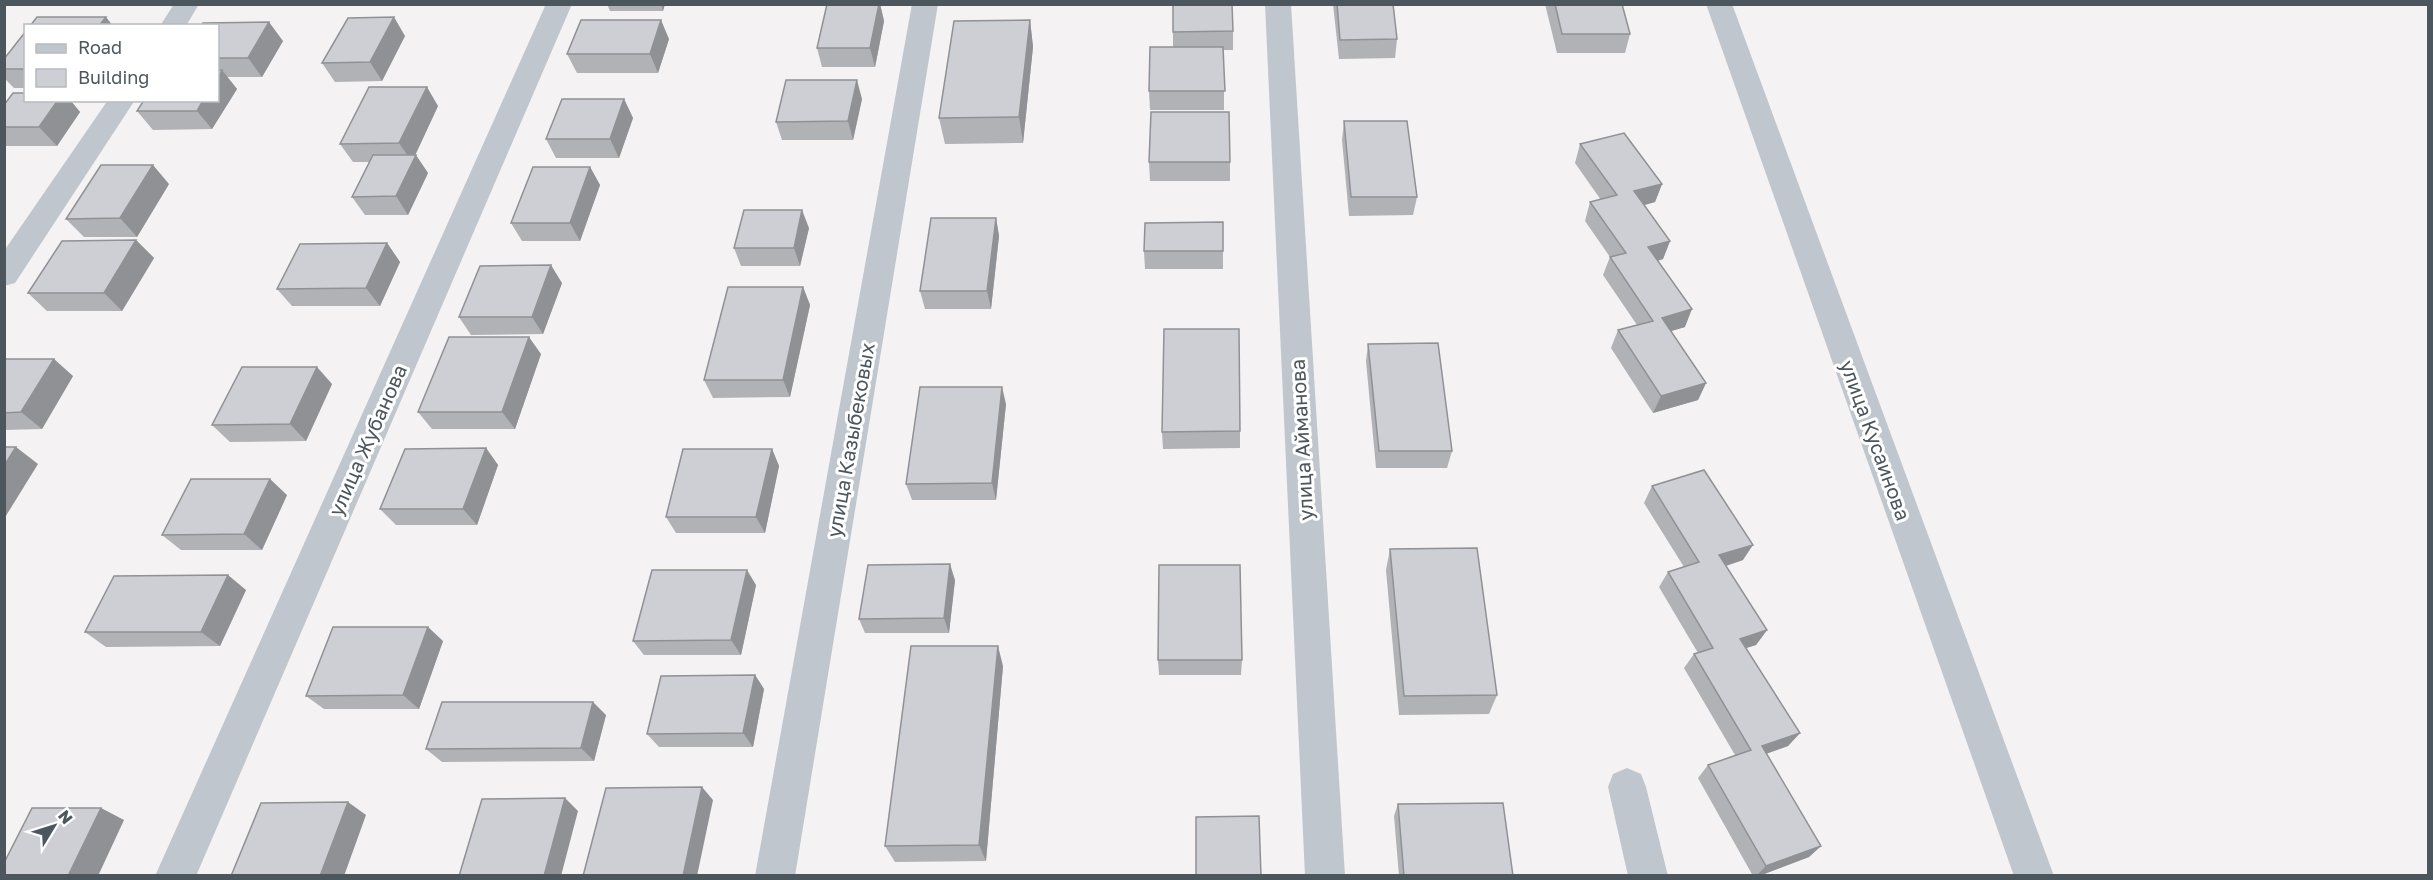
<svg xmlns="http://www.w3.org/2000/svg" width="2433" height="880" font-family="'Golos Text',sans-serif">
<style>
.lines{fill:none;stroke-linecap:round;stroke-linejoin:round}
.minor{fill:#bfc6cd;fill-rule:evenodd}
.wall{fill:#b0b2b6}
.shaded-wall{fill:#909194}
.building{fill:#cdcfd4;stroke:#909194;stroke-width:1.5}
.labels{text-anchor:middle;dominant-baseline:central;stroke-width:6;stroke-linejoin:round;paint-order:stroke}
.street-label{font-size:20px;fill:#4c565d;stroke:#fff}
</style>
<rect width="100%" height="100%" fill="#f4f2f2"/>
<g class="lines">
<!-- minor -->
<g class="minor">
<path d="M174 4H199L186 26H160Z"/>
<path d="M546 4H572L196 876H155Z"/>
<path d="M912 4H938L795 876H755Z"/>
<path d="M1265 4H1291L1345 876H1305Z"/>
<path d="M1706 4H1732L2054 876H2014Z"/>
<path d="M108 100H135L15 283 4 286V251Z"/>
<path d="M1627 768 1641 774 1646 787 1668 876H1628L1608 787 1613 774Z"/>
</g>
</g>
<!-- wall -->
<g class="wall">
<path d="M607 4H665L663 11H610Z"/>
<path d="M827 4H880L884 21 875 67H822L817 48Z"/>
<path d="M1333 4H1393L1397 39 1395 58 1339 59Z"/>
<path d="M1545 4H1622L1630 34 1625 53H1557Z"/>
<path d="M1030 20 1033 47 1023 143 945 144 939 118Z"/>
<path d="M218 26 283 41 262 77H227L237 89 212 129 153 130 137 111 218 100Z"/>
<path d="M26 31V88H14L4 78V59Z"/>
<path d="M1233 31V50H1224V110H1150L1149 91 1173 47V32Z"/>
<path d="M405 36 382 81 335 82 322 63Z"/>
<path d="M669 39 658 73H577L567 54Z"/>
<path d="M624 99 633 118 619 158H556L546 139Z"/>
<path d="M862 99 853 140H782L776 122Z"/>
<path d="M26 100H70L80 112 57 146H6L4 144V105Z"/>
<path d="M438 106 415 155 428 173 408 215H365L352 197 369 162H353L340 144Z"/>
<path d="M1344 121 1417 197 1413 215 1349 216 1342 140Z"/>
<path d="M1580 144 1662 184 1655 202 1644 205 1670 241 1663 259 1658 261 1685 327 1671 331 1706 383 1698 400 1653 413 1611 348 1618 330 1637 325 1603 275 1610 257 1585 221 1590 202 1601 200 1575 163Z"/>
<path d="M1149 162H1230V181H1150Z"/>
<path d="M590 167 600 185 580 241H522L511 223Z"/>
<path d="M169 184 137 237H84L66 219Z"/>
<path d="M996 218 999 236 991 309H925L920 291Z"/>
<path d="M1223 222V269H1145L1144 251Z"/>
<path d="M809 228 800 266H741L734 248Z"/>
<path d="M136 240 154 258 122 311H47L28 293Z"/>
<path d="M387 243 400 262 380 306H292L277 289Z"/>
<path d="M562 283 543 334 471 335 459 317Z"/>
<path d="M803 287 810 305 790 397 713 398 704 380Z"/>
<path d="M1368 344 1452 451 1447 468H1376L1366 361Z"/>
<path d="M541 354 515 429H432L418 412Z"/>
<path d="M4 359 73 376 42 429 4 430Z"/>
<path d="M332 384 306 441 230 442 212 425Z"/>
<path d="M1006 404 996 500H912L906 484Z"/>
<path d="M1240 431V448L1163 449 1162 432Z"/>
<path d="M486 448 498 465 477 525H396L380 509Z"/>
<path d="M772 449 779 466 765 533H676L666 517Z"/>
<path d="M1652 486 1743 560 1726 566 1767 630 1756 645 1746 648 1800 733 1788 746 1766 754 1821 846 1809 857 1759 876H1753L1698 778 1708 765 1735 755 1684 668 1694 654 1698 653 1659 587 1668 572 1684 567 1644 503Z"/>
<path d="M287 495 262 550H181L162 535Z"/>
<path d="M1390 549 1497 695 1489 714 1399 715 1386 570Z"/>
<path d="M955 580 949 633H865L859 619Z"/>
<path d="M756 585 741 655H644L633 641Z"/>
<path d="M246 590 220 646 106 647 85 632Z"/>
<path d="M443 641 419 709H324L306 696Z"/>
<path d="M1158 660H1242L1241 675H1159Z"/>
<path d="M1003 666 986 861 895 862 885 846Z"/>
<path d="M755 675 764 689 753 747H659L647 734Z"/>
<path d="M606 715 594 761 442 762 426 749Z"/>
<path d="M1398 804 1513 876H1399L1394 816Z"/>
</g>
<!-- shaded-wall -->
<g class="shaded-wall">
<path d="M661 4H665L663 11Z"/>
<path d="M879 4H880L884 21 875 67 870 48Z"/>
<path d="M106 17 113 26H99Z"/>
<path d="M394 17 405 36 382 81 370 62Z"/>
<path d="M661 20 669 39 658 73 650 54Z"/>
<path d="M1030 20 1033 47 1023 143 1019 117Z"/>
<path d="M269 22 283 41 262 77 248 58Z"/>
<path d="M222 70 237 89 212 129 197 111 203 100H218V78Z"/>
<path d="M857 80 862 99 853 140 848 121Z"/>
<path d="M427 87 438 106 412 162 399 143Z"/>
<path d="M624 99 633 118 619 158 610 139Z"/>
<path d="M58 100H70L80 112 57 146 39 127Z"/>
<path d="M416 155 428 173 408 215 396 196Z"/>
<path d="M153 165 169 184 137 237 120 218Z"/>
<path d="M590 167 600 185 580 241 570 223Z"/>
<path d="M1662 184 1655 202 1627 210 1634 191Z"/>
<path d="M802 210 809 228 800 266 794 248Z"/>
<path d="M996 218 999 236 991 309 987 291Z"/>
<path d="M136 240 154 258 122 311 104 293Z"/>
<path d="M1670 241 1663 259 1641 265 1648 247Z"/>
<path d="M387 243 400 262 380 306 366 288Z"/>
<path d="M551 265 562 283 543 334 532 317Z"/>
<path d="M803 287 810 305 790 397 783 380Z"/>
<path d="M1692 309 1685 327 1654 336 1662 318Z"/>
<path d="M529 337 541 354 515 429 502 412Z"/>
<path d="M54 359 73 376 42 429 21 412Z"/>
<path d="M317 367 332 384 306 441 290 424Z"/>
<path d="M1706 383 1698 400 1653 413 1661 396Z"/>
<path d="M1002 387 1006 404 996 500 992 483Z"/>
<path d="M16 447 38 464 4 519V466Z"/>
<path d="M486 448 498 465 477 525 463 509Z"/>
<path d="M772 449 779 466 765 533 756 517Z"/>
<path d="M270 479 287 495 262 550 244 534Z"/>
<path d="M1753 545 1743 560 1710 571 1719 555Z"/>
<path d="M950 564 955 580 949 633 944 618Z"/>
<path d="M747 570 756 585 741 655 731 640Z"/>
<path d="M228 575 246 590 220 646 201 632Z"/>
<path d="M428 627 443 641 419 709 403 695Z"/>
<path d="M1767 630 1756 645 1730 653 1740 639Z"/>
<path d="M998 646 1003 666 986 861 979 845Z"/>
<path d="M755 675 764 689 753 747 743 733Z"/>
<path d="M593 702 606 715 594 761 581 748Z"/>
<path d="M1800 733 1788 746 1751 759 1762 746Z"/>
<path d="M702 787 713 800 697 876H683Z"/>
<path d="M565 798 578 811 561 876H544Z"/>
<path d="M348 802 366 815 344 876H320Z"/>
<path d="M101 808 124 820 98 876H68Z"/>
<path d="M1821 846 1809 857 1759 876H1756L1766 866Z"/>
</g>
<!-- building -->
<g class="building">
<path d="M827 4H879L870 48H817Z"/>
<path d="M1173 4H1232L1233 31 1173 32Z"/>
<path d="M1337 4H1393L1397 39 1340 40Z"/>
<path d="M1555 4H1622L1630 34H1562Z"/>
<path d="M37 17H106L99 26H30Z"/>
<path d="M394 17 370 62 322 63 348 18Z"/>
<path d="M581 20H661L650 54H567Z"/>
<path d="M1030 20 1019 117 939 118 954 21Z"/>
<path d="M269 22 248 58H218V26H201L203 23Z"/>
<path d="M26 31V69H4V59Z"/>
<path d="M1150 47H1223L1225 91H1149Z"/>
<path d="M218 70H222L218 78Z"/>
<path d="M786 80H857L848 121 776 122Z"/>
<path d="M369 87H427L399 143 340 144Z"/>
<path d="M13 93H26V100H58L39 127H4V105Z"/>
<path d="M562 99H624L610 139H546Z"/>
<path d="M144 100H203L197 111H137Z"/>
<path d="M1151 112H1229L1230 162H1149Z"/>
<path d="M1344 121H1407L1417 197H1351Z"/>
<path d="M1624 133 1662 184 1634 191 1670 241 1648 247 1692 309 1662 318 1706 383 1661 396 1618 330 1653 321 1610 257 1626 253 1590 202 1617 195 1580 144Z"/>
<path d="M373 155H416L396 196 352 197Z"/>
<path d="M101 165H153L120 218 66 219Z"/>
<path d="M533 167H590L570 223H511Z"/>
<path d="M744 210H802L794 248H734Z"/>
<path d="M931 218H996L987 291H920Z"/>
<path d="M1223 222V251H1144L1145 223Z"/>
<path d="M136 240 104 293H28L62 241Z"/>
<path d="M387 243 366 288 277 289 300 244Z"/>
<path d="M551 265 532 317H459L480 266Z"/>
<path d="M728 287H803L783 380H704Z"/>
<path d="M1164 329H1239L1240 431 1162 432Z"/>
<path d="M449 337H529L502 412H418Z"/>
<path d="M1438 343 1452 451H1379L1368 344Z"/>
<path d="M4 359H54L21 412 4 413Z"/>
<path d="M242 367H317L290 424 212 425Z"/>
<path d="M920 387H1002L992 483 906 484Z"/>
<path d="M4 447H16L4 466Z"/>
<path d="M486 448 463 509H380L405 449Z"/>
<path d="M683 449H772L756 517H666Z"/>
<path d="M1704 470 1753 545 1719 555 1767 630 1740 639 1800 733 1762 746 1821 846 1766 866 1708 765 1751 750 1694 654 1713 648 1668 572 1699 562 1652 486Z"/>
<path d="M191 479H270L244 534 162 535Z"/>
<path d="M1477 548 1497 695 1404 696 1390 549Z"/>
<path d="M950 564 944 618 859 619 868 565Z"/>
<path d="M1159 565H1240L1242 660H1158Z"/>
<path d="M652 570H747L731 640 633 641Z"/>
<path d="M228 575 201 632H85L114 576Z"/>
<path d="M333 627H428L403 695 306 696Z"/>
<path d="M911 646H998L979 845 885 846Z"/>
<path d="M755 675 743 733 647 734 661 676Z"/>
<path d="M442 702H593L581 748 426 749Z"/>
<path d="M702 787 683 876H583L606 788Z"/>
<path d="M565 798 544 876H459L482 799Z"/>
<path d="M348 802 320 876H231L261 803Z"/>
<path d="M1503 803 1513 876H1404L1398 804Z"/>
<path d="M32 808H101L68 876H4V863Z"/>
<path d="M1259 816 1261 876H1196V817Z"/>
</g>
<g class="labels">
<!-- street labels -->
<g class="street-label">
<text transform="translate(367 440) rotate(-66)">улица Жубанова</text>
<text transform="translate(850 440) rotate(-80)">улица Казыбековых</text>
<text transform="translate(1301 440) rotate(-93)">улица Айманова</text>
<text transform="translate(1876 440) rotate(70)">улица Кусаинова</text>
</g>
</g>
<!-- border -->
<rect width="2433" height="880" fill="none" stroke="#4c565d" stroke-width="12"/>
<!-- legend -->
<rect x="24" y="24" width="195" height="78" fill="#ffffff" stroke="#b7bbbe" stroke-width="1.5"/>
<rect x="36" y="44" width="30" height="9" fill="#bfc6cd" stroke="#b7bbbe" stroke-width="1.5"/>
<text x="78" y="54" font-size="18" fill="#4c565d">Road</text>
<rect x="36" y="69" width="30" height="18" fill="#cdcfd4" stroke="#b7bbbe" stroke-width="1.5"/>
<text x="78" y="84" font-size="18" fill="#4c565d">Building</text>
<!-- north arrow -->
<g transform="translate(54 826) rotate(52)" stroke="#ffffff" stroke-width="4.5" paint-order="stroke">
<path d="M0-4.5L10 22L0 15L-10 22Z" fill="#4c565d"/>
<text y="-9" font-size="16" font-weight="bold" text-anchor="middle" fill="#4c565d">N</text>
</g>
</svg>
